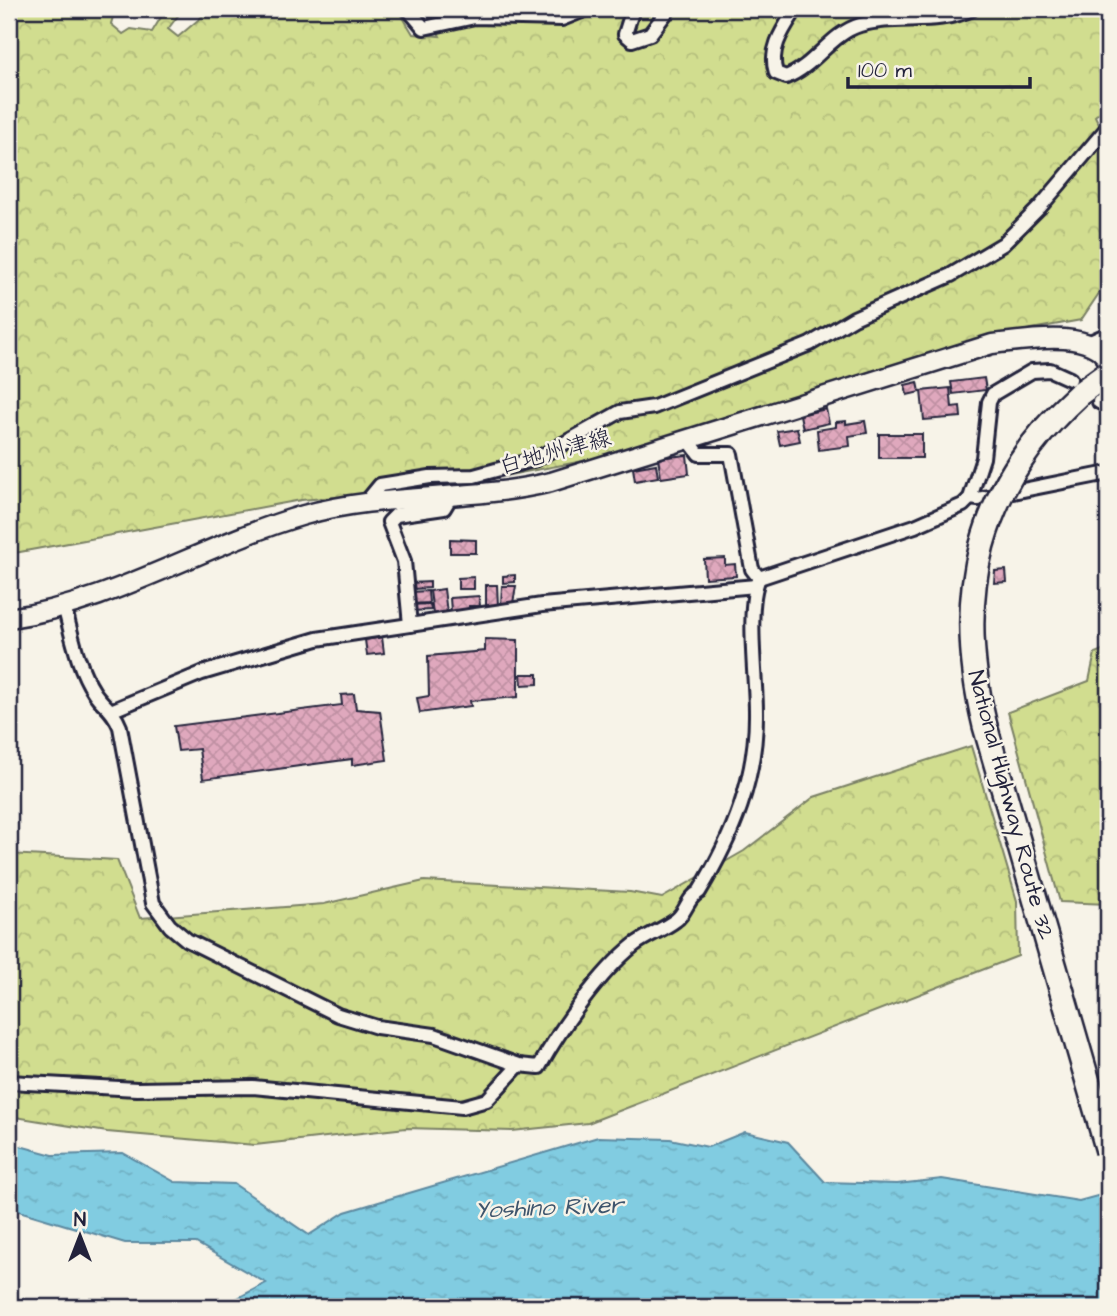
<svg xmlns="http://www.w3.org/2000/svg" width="1117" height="1316" font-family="'Architects Daughter','Klee One',sans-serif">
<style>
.forest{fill:url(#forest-crowns);stroke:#7a8065;stroke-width:2}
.water{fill:url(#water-ripples);stroke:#5b889f;stroke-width:2}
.building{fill:url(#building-cross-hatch);stroke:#22223b;stroke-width:2}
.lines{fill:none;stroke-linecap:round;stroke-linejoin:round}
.street-casing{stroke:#22223b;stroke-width:18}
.secondary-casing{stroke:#22223b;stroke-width:23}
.highway-casing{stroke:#22223b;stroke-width:28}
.street{stroke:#f7f3e8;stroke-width:12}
.secondary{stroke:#f7f3e8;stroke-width:18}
.highway{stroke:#f7f3e8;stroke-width:23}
.highway-bridge-casing{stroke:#22223b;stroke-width:28;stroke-linecap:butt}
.highway-bridge{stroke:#f7f3e8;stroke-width:23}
.labels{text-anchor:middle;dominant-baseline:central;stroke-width:5;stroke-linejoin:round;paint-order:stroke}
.street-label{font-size:23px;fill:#22223b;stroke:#f7f3e8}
.water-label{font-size:24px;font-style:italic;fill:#3e556d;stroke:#f7f3e8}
</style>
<defs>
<pattern id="forest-crowns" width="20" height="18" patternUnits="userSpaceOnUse" patternTransform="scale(1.75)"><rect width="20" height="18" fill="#d1dd8f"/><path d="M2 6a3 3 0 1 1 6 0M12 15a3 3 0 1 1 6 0" fill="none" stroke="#b3bd7c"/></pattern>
<pattern id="water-ripples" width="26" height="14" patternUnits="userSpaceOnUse" patternTransform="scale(1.75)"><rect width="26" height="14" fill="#81cce1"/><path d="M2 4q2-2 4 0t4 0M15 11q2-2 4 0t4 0" fill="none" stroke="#6fafc2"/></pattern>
<pattern id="building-cross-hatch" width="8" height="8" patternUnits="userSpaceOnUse" patternTransform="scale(1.75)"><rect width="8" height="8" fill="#dfa8bd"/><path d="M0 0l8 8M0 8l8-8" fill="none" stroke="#bf90a3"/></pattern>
</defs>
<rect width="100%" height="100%" fill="#f7f3e8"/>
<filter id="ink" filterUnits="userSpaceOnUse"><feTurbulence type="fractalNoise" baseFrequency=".0143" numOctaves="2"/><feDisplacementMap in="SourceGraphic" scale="14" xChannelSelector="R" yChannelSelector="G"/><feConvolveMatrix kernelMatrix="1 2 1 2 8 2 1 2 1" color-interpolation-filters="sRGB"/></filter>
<g filter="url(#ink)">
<!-- forest -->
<g class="forest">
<path d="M9 9H115L111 24 123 34 131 29 152 32 166 9H183L168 29 178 37 211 9H398L413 34 440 36 426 9H1108V105L1095 116 1108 143V280L1081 320 982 338 599 458 441 488 301 500 9 554Z"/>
<path d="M1108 648V904L1060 902 1008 712 1089 681 1095 653Z"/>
<path d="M971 746 1017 901 1018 956 588 1123 512 1131 406 1128 255 1145 107 1132 9 1116V854L117 860 140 918 324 904 424 881 630 892 662 898 744 851 814 797Z"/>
</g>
<!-- water -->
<path class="water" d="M745 1132 788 1142 825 1182 897 1184 942 1179 1079 1201 1108 1193V1307H221L266 1283 196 1243H125L9 1208V1143L53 1155 123 1153 175 1182 234 1184 309 1235 345 1212 598 1137 670 1139 708 1147Z"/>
<!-- building -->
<g class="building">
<path d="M984 378 986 390 953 394 951 382Z"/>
<path d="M918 382 920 392 907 395 905 385Z"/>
<path d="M950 388 952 407 960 406 961 417 924 420 921 391Z"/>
<path d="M826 409 829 423 803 429 800 415Z"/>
<path d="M846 421V424L865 421 867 433 849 436 850 446 819 450 817 430 836 427V422Z"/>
<path d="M797 428 800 441 780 445 777 431Z"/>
<rect x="879" y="434" width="43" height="24"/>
<path d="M687 455 689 474 661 478 658 458Z"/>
<path d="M656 464 658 477 635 481 633 468Z"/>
<path d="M450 539 476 540V553H450Z"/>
<path d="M725 558V565L735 564 736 576 705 578 704 559Z"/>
<path d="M1006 570 1007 582 994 583 995 571Z"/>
<path d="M515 575V582L503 583V576Z"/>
<path d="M474 577V589H458V578Z"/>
<path d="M430 582V588L411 589 410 583Z"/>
<path d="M486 585H497L498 606H486Z"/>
<path d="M502 586H516L513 603 501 604Z"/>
<path d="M444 589 447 613 433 614 430 591Z"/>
<path d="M428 591 429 603 411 604 410 592Z"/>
<path d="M479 596 480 606H469V611H451L450 598Z"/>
<path d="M430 604 431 610 411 611 409 605Z"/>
<path d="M382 637 384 653 367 655 365 640Z"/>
<path d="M485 639 518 640V697L470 701 471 706 420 713 417 698 429 696 428 656 485 651Z"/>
<path d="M521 674H538V684L522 685Z"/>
<path d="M354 694 356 709 380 711 387 760 352 765V759L203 779 199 749 178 751 174 726 342 705 341 695Z"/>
</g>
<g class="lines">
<!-- street casing -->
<g class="street-casing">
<g id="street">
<path d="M408 9 424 28 475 17 562 19 587 9"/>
<path d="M633 9 625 34 632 40 650 34 669 9"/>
<path d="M796 9C784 28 768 49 776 73L786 77C815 66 830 34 860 25 897 14 936 26 972 9"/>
<path d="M1088 343 1108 334"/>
<path d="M1099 402 1108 407"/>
<path d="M687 438 699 454H731L752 569 759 578"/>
<path d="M970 498 978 499 1108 473"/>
<path d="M366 502 380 485 430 477 474 476 536 459 620 412 654 407 810 344 854 318 951 275 1003 244 1040 207 1108 127"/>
<path d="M759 578 915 526 963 505 970 498 983 458 989 402 993 394 1032 371 1050 370 1070 379"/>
<path d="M64 606C72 635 77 666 94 692 103 706 113 709 120 727L153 903 170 926 187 940 338 1015 377 1027 434 1035 519 1065 539 1067C561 1028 599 973 634 945 647 935 663 930 676 920 686 913 687 898 699 892 733 836 757 778 756 711 756 677 746 607 759 578"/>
<path d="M410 625 404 561 389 522 396 515 444 508 450 498"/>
<path d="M113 710 202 673 317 639 542 605 756 586"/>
<path d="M9 1082 137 1089 253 1087 462 1107 487 1100 519 1065"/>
</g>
</g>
<!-- secondary casing -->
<g class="secondary-casing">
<path id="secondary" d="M9 618C112 604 204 544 304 515 385 492 469 502 551 482L992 344C1023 341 1091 327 1108 361"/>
</g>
<!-- highway casing -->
<g class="highway-casing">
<path id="highway" d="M1079 394 1108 373"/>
</g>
<!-- street -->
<use href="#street" class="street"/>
<!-- secondary -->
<use href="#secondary" class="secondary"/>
<!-- highway -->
<use href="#highway" class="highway"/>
<!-- highway-bridge casing -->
<g class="highway-bridge-casing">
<path id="highway-bridge" d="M1079 394C977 487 953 594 985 726L1108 1151"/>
</g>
<!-- highway-bridge -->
<use href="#highway-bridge" class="highway-bridge"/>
</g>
</g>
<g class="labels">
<!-- street labels -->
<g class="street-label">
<text transform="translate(555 452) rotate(-15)">白地州津線</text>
<text transform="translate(1011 805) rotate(75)">National Highway Route 32</text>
</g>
<!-- water labels -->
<g class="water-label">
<text transform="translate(549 1208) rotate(-2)">Yoshino River</text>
</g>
</g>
<!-- margin -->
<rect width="1117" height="1316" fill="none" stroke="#f7f3e8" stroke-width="35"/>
<rect x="18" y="18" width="1082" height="1281" fill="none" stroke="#22223b" stroke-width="2.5" filter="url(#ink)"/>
<!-- north arrow -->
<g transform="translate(80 1236)" stroke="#f7f3e8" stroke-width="5" paint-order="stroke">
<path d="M0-5L12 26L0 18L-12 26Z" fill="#22223b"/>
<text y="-10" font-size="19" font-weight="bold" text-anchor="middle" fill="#22223b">N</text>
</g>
<!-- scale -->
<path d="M848 77v10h182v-10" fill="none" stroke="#22223b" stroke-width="3.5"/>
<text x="858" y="77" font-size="21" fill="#22223b" stroke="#f7f3e8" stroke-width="5" paint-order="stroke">100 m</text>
</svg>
